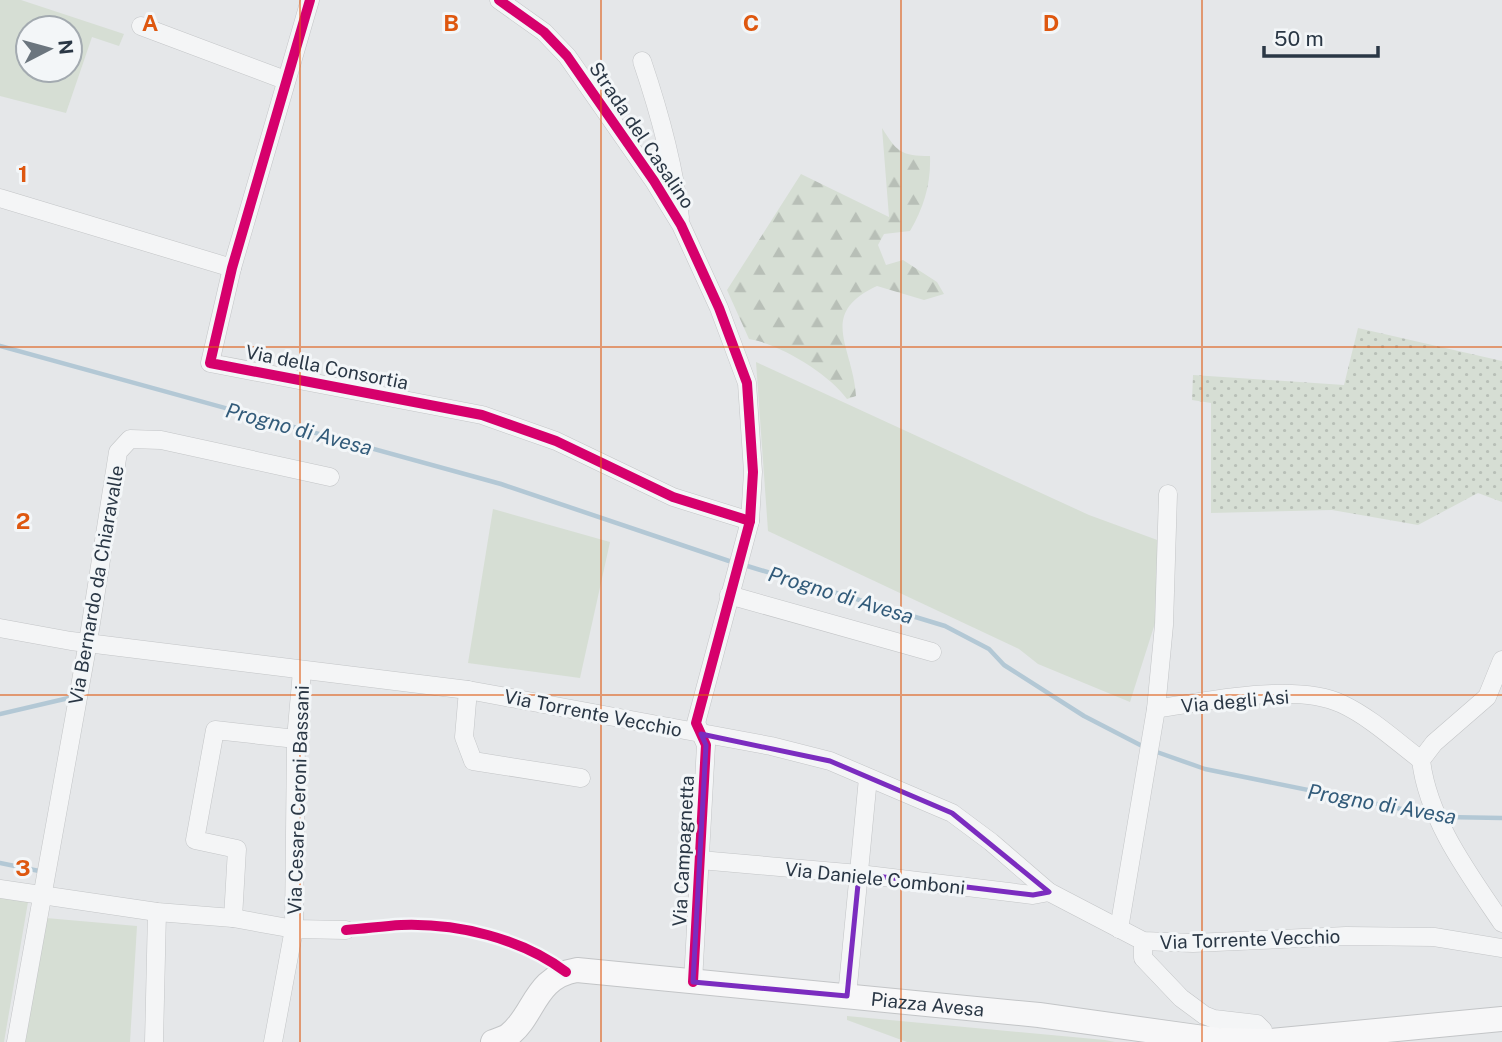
<svg xmlns="http://www.w3.org/2000/svg" width="1502" height="1042" font-family="'Public Sans',sans-serif">
<style>
.grass{fill:url(#grass-dots)}
.forest{fill:url(#forest-firs)}
.green{fill:#d6ded4;fill-rule:evenodd}
.lines{fill:none;stroke-linecap:round;stroke-linejoin:round}
.stream{stroke:#b3c8d5;stroke-width:4.5}
.street-casing{stroke:#c3c5c7;stroke-width:19}
.secondary-casing{stroke:#c3c5c7;stroke-width:26}
.street{stroke:#f4f5f6;stroke-width:18}
.secondary{stroke:#f7f7f8;stroke-width:24}
.cycleway-casing{stroke:#f3f6f8;stroke-width:15}
.cycleway{stroke:#d6006c;stroke-width:10}
.marked{fill:none;stroke:#7b2cbf;stroke-width:5;stroke-linejoin:round}
.grid{fill:none;stroke:#de570f;stroke-width:2;stroke-opacity:0.55}
.labels{text-anchor:middle;dominant-baseline:central;stroke-width:6;stroke-linejoin:round;paint-order:stroke}
.street-label{font-size:19px;fill:#2a3745;stroke:#f3f6f8}
.water-label{font-size:21px;font-style:italic;fill:#325b7a;stroke:#f3f6f8}
.grid-label{font-size:23px;text-anchor:middle;font-weight:bold;fill:#de570f;stroke:#f3f6f8;stroke-width:6;stroke-linejoin:round;paint-order:stroke}
</style>
<defs>
<pattern id="grass-dots" width="8" height="8" patternUnits="userSpaceOnUse" patternTransform="scale(1.75)"><rect width="8" height="8" fill="#d6ded4"/><path d="M2 2h.1M6 6h.1" fill="none" stroke="#b8bfb7" stroke-width="1.8" stroke-linecap="round"/></pattern>
<pattern id="forest-firs" width="22" height="20" patternUnits="userSpaceOnUse" patternTransform="scale(1.75)"><rect width="22" height="20" fill="#d6ded4"/><path d="M5 1l3.5 6h-7zM16 11l3.5 6h-7z" fill="#b8bfb7"/></pattern>
</defs>
<rect width="100%" height="100%" fill="#e5e7e9"/>
<!-- grass -->
<path class="grass" d="M1358 328 1502 361V502L1478 493 1418 525 1332 510 1211 513V403L1192 400 1193 375 1344 385Z"/>
<!-- forest -->
<path class="forest" d="M882 128C897 152 901 156 930 156 931 184 924 207 910 231L884 234 878 245 886 265 903 260 937 282 944 294 924 300 877 286C817 314 853 346 856 396L847 399C829 374 780 344 749 339L727 290 801 174 889 217Z"/>
<!-- green -->
<g class="green">
<path d="M0 0H21L124 34 119 46 92 37 66 113 0 96ZM28 28H70V70H28Z"/>
<path d="M756 362 1089 515 1160 541 1157 617 1130 702 1038 664 1019 649 768 531Z"/>
<path d="M493 509 610 542 580 678 468 663Z"/>
<path d="M0 896 28 902 4 1042H0Z"/>
<path d="M46 918 137 926 130 1042H25Z"/>
<path d="M847 1016 1105 1040 1115 1042H907L847 1020Z"/>
</g>
<g class="lines">
<!-- stream -->
<g class="stream">
<path d="M0 346 501 484 735 563"/>
<path d="M744 565 945 626 989 649 1004 665 1084 716 1146 748"/>
<path d="M0 714 73 697"/>
<path d="M1154 751 1205 769 1431 815"/>
<path d="M1444 817 1502 818"/>
<path d="M0 863 44 872"/>
</g>
<!-- street casing -->
<g class="street-casing">
<g id="street">
<path d="M310 0 232 268 210 363 482 415 556 441 673 497 750 521"/>
<path d="M499 0 544 32 567 56 654 181 681 225 719 308 747 383 753 472 750 521 696 723 706 745 693 982"/>
<path d="M141 26 285 80"/>
<path d="M642 61C659 111 674 166 680 218"/>
<path d="M0 198 232 268"/>
<path d="M729 595 932 652"/>
<path d="M0 628 71 641 468 690 464 737 473 761 581 778"/>
<path d="M1502 660 1487 697 1434 743 1421 760C1428 820 1469 874 1502 923"/>
<path d="M468 690 771 746 830 761 952 813 991 842 1049 892 1143 941 1193 943 1346 936 1434 937 1502 948"/>
<path d="M1156 709C1206 701 1296 682 1342 704 1370 717 1396 741 1421 760"/>
<path d="M700 860 859 874 1033 895 1049 892"/>
<path d="M0 889 157 912 233 918 294 929 346 930"/>
<path d="M233 918 237 849 195 840 215 730 296 739"/>
<path d="M1119 929 1156 709 1164 625 1168 494"/>
<path d="M1143 941V958L1181 998 1204 1015 1214 1019 1257 1024 1263 1030V1041"/>
<path d="M847 996 868 778"/>
<path d="M16 1042 88 642 118 452 130 439 161 440 330 477"/>
<path d="M154 1042 157 912"/>
<path d="M273 1042 294 929 296 739 302 671"/>
</g>
</g>
<!-- secondary casing -->
<g class="secondary-casing">
<g id="secondary">
<path id="s1" d="M493 1042C498 1040 505 1038 509 1035 535 1015 534 977 577 970L1039 1015 1218 1040 1263 1041"/>
<path d="M1261 1042 1502 1019"/>
</g>
</g>
<!-- street -->
<use href="#street" class="street"/>
<!-- secondary -->
<use href="#secondary" class="secondary"/>
<!-- cycleway casing -->
<g class="cycleway-casing">
<g id="cycleway">
<path d="M310 0 232 268 210 363 482 415 556 441 673 497 750 521"/>
<path d="M499 0 544 32 567 56 654 181 681 225 719 308 747 383 753 472 750 521 696 723 706 745 693 982"/>
<path d="M346 930C364 929 382 926 401 925 457 923 521 938 566 972"/>
</g>
</g>
<!-- cycleway -->
<use href="#cycleway" class="cycleway"/>
</g>
<!-- marked area -->
<path class="marked" d="M701 734 830 761 952 813 1049 892 1033 895 859 874 847 996 693 982 706 745Z"/>
<!-- grid -->
<path class="grid" d="M300 0V1042M601 0V1042M901 0V1042M1202 0V1042M0 347H1502M0 695H1502"/>
<g class="labels">
<!-- street labels -->
<g class="street-label">
<text transform="translate(642 135) rotate(56)">Strada del Casalino</text>
<text transform="translate(327 367) rotate(11)">Via della Consortia</text>
<text transform="translate(96 585) rotate(-80)">Via Bernardo da Chiaravalle</text>
<text transform="translate(1235 701) rotate(-5)">Via degli Asi</text>
<text transform="translate(593 713) rotate(11)">Via Torrente Vecchio</text>
<text transform="translate(298 800) rotate(-88)">Via Cesare Ceroni Bassani</text>
<text transform="translate(683 851) rotate(-87)">Via Campagnetta</text>
<text transform="translate(875 878) rotate(6)">Via Daniele Comboni</text>
<text transform="translate(1250 939) rotate(-2)">Via Torrente Vecchio</text>
<text stroke="none"><textPath href="#s1" startOffset="467">Piazza Avesa</textPath></text>
</g>
<!-- water labels -->
<g class="water-label">
<text transform="translate(299 429) rotate(15)">Progno di Avesa</text>
<text transform="translate(841 595) rotate(17)">Progno di Avesa</text>
<text transform="translate(1382 804) rotate(10)">Progno di Avesa</text>
</g>
</g>
<g class="grid-label">
<text x="150" y="31">A</text>
<text x="451" y="31">B</text>
<text x="751" y="31">C</text>
<text x="1051" y="31">D</text>
<text x="23" y="182">1</text>
<text x="23" y="529">2</text>
<text x="23" y="876">3</text>
</g>
<!-- north arrow -->
<g transform="translate(49 49) rotate(84)"><circle r="33" fill="#f3f6f8" stroke="#a3aab0" stroke-width="2"/>
<path d="M0-5L12 26L0 18L-12 26Z" fill="#6b757e"/>
<text y="-10" font-size="19" font-weight="bold" text-anchor="middle" fill="#2a3745">N</text>
</g>
<!-- scale -->
<path d="M1264 46v10h114v-10" fill="none" stroke="#2a3745" stroke-width="3.5"/>
<text x="1274" y="46" font-size="21" fill="#2a3745" stroke="#f3f6f8" stroke-width="5" paint-order="stroke">50 m</text>
</svg>
